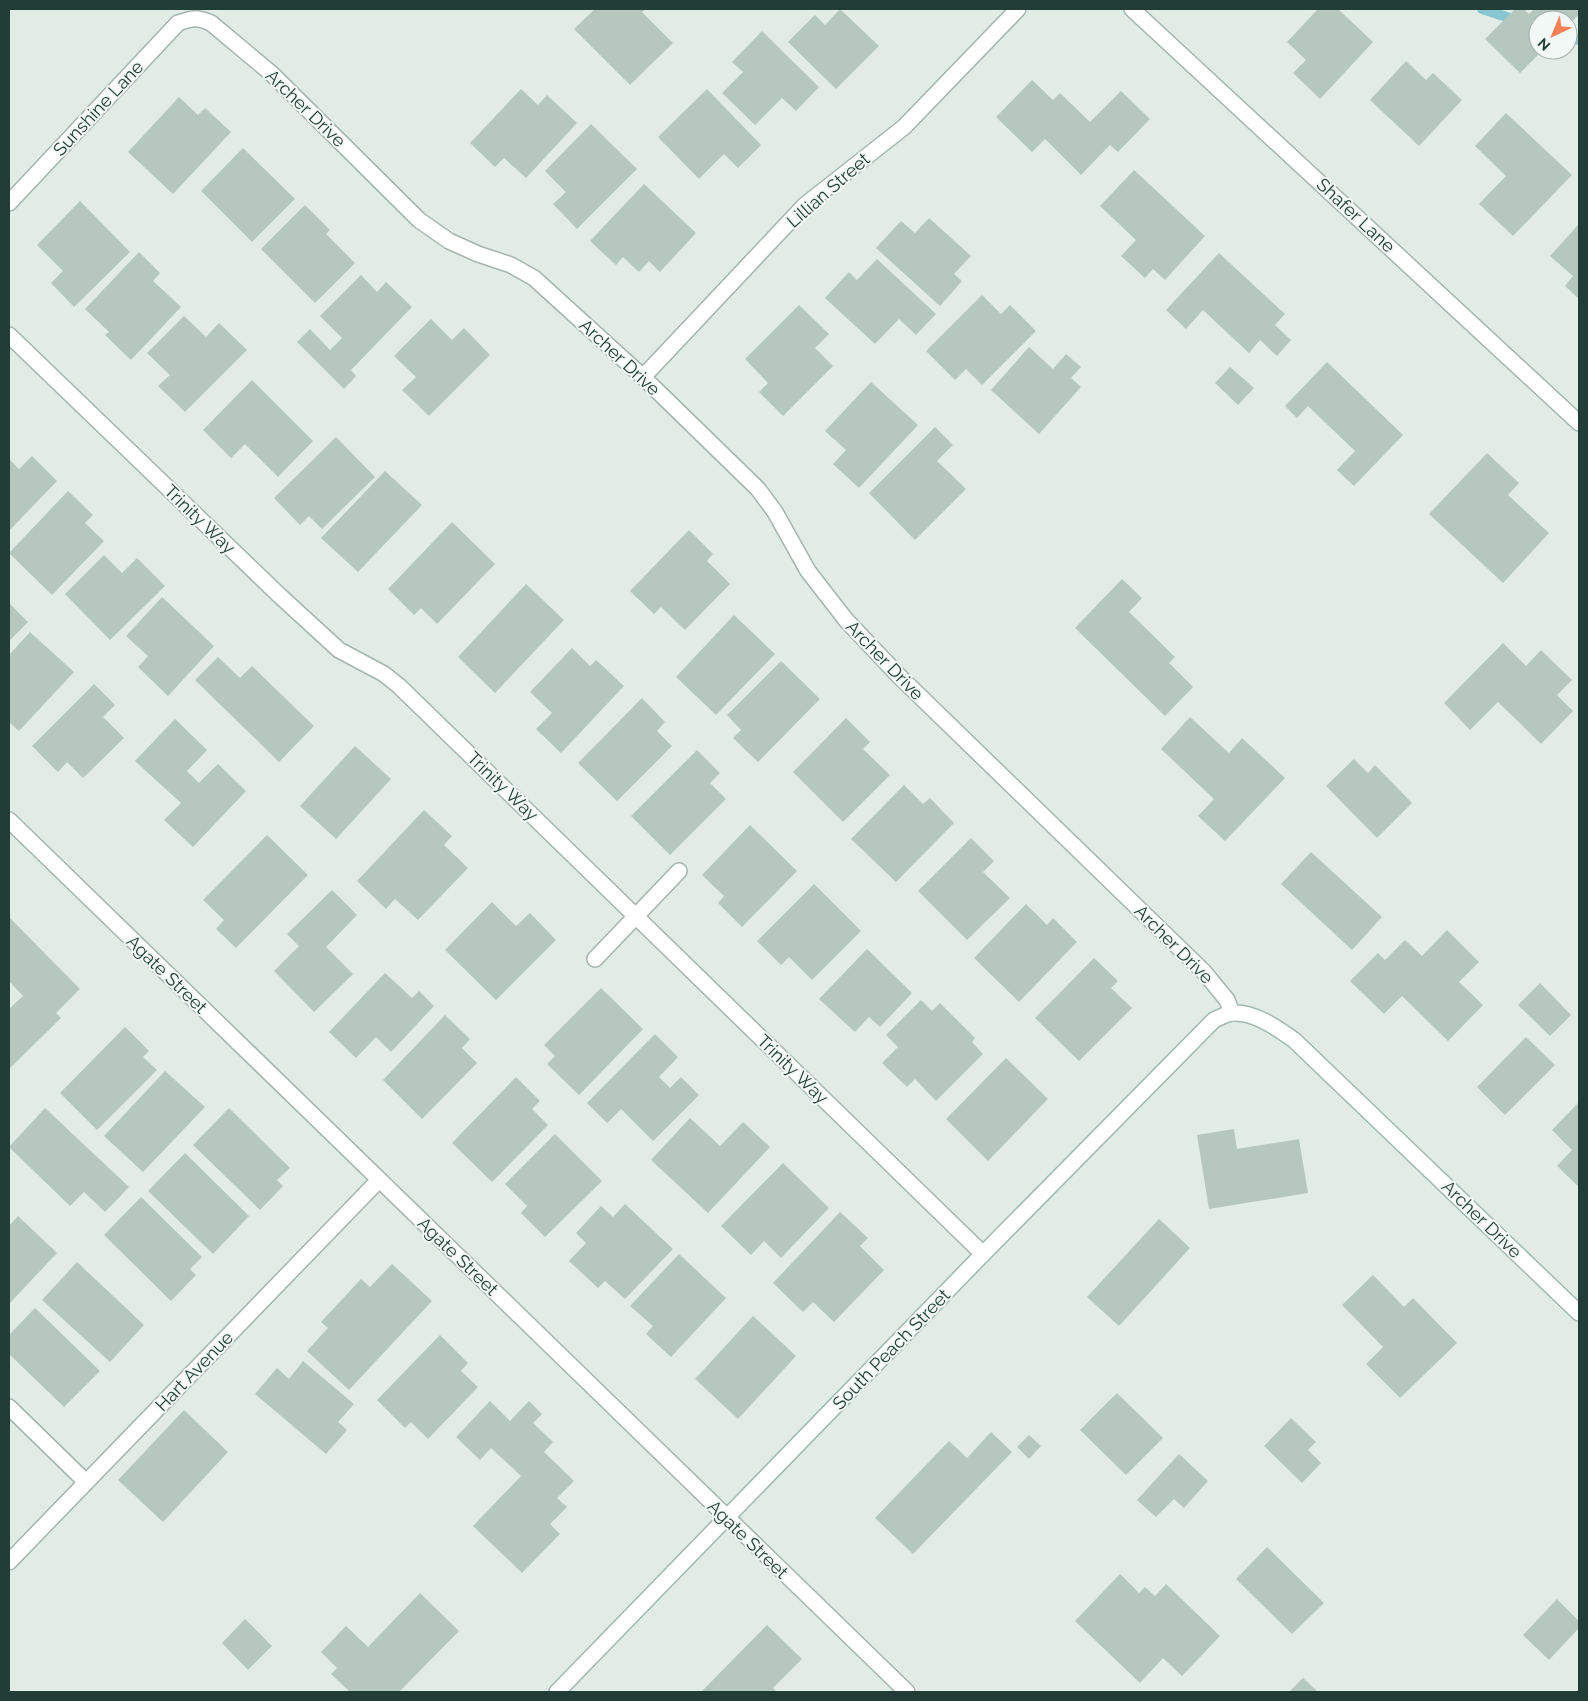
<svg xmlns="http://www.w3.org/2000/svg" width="1588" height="1701" font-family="Raleway,sans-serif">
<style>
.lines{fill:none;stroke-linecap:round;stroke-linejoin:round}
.stream{stroke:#88c6d2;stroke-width:10}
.building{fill:#b6c7c0}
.street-casing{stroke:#a4b4ae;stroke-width:18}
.secondary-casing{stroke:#9fb8b0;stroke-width:18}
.street{stroke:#fff;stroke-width:15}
.secondary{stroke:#fff;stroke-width:15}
.labels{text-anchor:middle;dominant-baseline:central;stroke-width:4;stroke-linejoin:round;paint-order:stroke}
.street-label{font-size:18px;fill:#213d36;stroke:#f2f8f5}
</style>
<rect width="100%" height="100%" fill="#e1ece7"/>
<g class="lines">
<!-- stream -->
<g class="stream">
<path d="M1482 9 1538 27"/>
<path d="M1568 36 1579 40"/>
</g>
</g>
<!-- building -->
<g class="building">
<path d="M595 9H646L642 12 673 43 630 85 574 29Z"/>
<path d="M840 9 879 46 836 89 788 42 815 15 825 25Z"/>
<path d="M1318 9H1338L1373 42 1320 99 1293 73 1306 60 1287 42Z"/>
<path d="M1515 9H1524L1529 14 1534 9H1579V14L1568 26V20H1538V50H1543L1520 73 1485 39Z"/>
<path d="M762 31 819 87 796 111 782 98 755 125 722 93 743 72 732 62Z"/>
<path d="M1406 61 1426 80 1433 73 1462 100 1419 146 1370 100Z"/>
<path d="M1032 80 1053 100 1060 93 1090 122 1121 91 1150 119 1118 152 1110 145 1081 175 1045 139 1032 152 996 117Z"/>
<path d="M521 89 538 105 547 95 577 123 526 178 504 158 495 167 470 143Z"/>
<path d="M707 89 761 145 738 168 724 154 699 179 658 137Z"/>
<path d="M179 97 198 115 205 108 231 132 173 194 128 152Z"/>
<path d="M1506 113 1572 175 1513 236 1479 204 1506 176 1475 146Z"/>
<path d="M591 124 637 169 577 229 553 204 566 192 545 171Z"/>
<path d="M243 148 295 199 252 242 201 191Z"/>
<path d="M1134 170 1205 236 1165 280 1153 269 1145 278 1121 256 1136 240 1100 206Z"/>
<path d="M644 184 696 233 660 272 649 261 639 272 623 257 616 265 590 241Z"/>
<path d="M80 201 130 252 74 307 51 283 63 271 37 245Z"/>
<path d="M305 205 330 230 326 234 355 263 315 303 261 249Z"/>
<path d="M929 218 971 256 954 274 962 281 940 306 876 248 901 221 915 233Z"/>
<path d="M1579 224V299L1565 286 1573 276 1550 256Z"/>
<path d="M139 252 160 273 153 281 181 307 131 360 105 335 109 332 85 309Z"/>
<path d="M1219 253 1285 314 1275 325 1291 340 1277 356 1260 340 1249 353 1203 310 1186 329 1166 310Z"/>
<path d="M877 259 936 314 916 335 899 319 875 344 825 298 849 272 857 280Z"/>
<path d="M361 275 377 292 386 282 412 307 351 370 356 376 344 389 297 342 310 329 330 350 342 338 320 316Z"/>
<path d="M982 295 1001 314 1010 305 1036 331 982 385 966 369 955 380 926 351Z"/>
<path d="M799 305 829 334 815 348 833 366 783 416 759 392 768 383 745 359Z"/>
<path d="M184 316 206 337 219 323 247 350 185 412 158 386 170 375 147 353Z"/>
<path d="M431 319 452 340 464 328 490 355 429 416 402 390 416 377 394 356Z"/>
<path d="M1029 347 1053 369 1066 354 1081 367 1071 378 1081 387 1039 434 991 390Z"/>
<path d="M1327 362 1403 435 1354 486 1337 470 1355 451 1308 406 1297 418 1285 406Z"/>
<path d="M1230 367 1254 388 1238 405 1215 383Z"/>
<path d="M252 380 313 441 278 477 245 444 231 458 203 430Z"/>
<path d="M871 382 918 425 859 488 833 464 846 450 825 431Z"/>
<path d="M935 427 953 445 937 461 966 489 915 540 869 493Z"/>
<path d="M336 437 375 477 322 529 309 516 300 525 274 498Z"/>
<path d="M1487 453 1519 483 1508 495 1549 533 1503 583 1429 514Z"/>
<path d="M32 456 57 481 9 531V459L19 469Z"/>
<path d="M385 471 422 505 358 572 321 538Z"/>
<path d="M68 491 93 515 85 523 104 541 52 595 9 553Z"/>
<path d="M452 522 495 564 437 624 421 608 414 615 388 589Z"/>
<path d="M689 530 713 554 707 561 730 584 685 630 661 607 654 614 630 591Z"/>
<path d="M104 555 122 573 137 558 165 586 110 640 65 594Z"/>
<path d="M1122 579 1142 598 1129 612 1175 657 1169 663 1193 687 1165 716 1075 628Z"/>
<path d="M526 584 564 620 495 693 458 657Z"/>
<path d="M162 597 214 646 168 696 138 667 148 656 126 636Z"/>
<path d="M9 603 28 622 9 641Z"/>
<path d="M734 615 775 654 716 715 676 677Z"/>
<path d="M30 632 74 672 19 731 9 722V655Z"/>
<path d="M1503 643 1526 666 1541 650 1572 680 1557 695 1573 711 1541 744 1498 702 1470 730 1444 703Z"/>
<path d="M572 648 590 666 596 660 624 686 561 753 536 729 552 713 530 692Z"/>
<path d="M218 657 240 678 252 666 314 726 279 762 195 680Z"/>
<path d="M781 661 820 699 758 762 733 738 741 730 727 715Z"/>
<path d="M94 684 115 705 103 717 124 738 83 778 67 762 58 772 32 746Z"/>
<path d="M642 698 665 722 657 731 672 746 617 801 578 763Z"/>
<path d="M1190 717 1229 753 1242 738 1285 778 1225 841 1198 816 1214 799 1161 749Z"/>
<path d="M846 718 870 742 863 749 890 775 843 822 793 772Z"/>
<path d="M175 719 207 750 187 771 199 783 218 764 246 791 193 847 164 820 181 803 135 761Z"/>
<path d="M355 746 391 779 336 839 300 806Z"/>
<path d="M697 750 720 773 710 783 726 799 670 855 631 816Z"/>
<path d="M1354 759 1368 773 1375 765 1412 803 1377 838 1326 786Z"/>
<path d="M904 785 923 804 930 798 954 823 896 882 851 839Z"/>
<path d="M424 810 452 836 444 845 468 868 418 920 395 899 386 909 357 881Z"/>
<path d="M750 825 797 871 742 927 718 903 724 896 702 875Z"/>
<path d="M267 835 308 875 236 948 216 929 224 920 203 900Z"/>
<path d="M971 838 994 861 983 872 1010 898 967 940 918 891Z"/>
<path d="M1311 852 1382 917 1352 950 1281 884Z"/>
<path d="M814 884 861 931 812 980 789 957 781 965 757 941Z"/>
<path d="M332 890 357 915 326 947 353 974 314 1012 274 971 299 946 287 934Z"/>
<path d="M492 902 516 926 530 913 556 940 496 1000 445 950Z"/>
<path d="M1026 904 1047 925 1053 918 1077 942 1019 1002 974 958Z"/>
<path d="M9 917 80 989 56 1013 61 1018 9 1069V1009L23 996 9 981Z"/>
<path d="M1447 930 1479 962 1459 982 1483 1005 1448 1041 1402 996 1384 1014 1350 981 1378 953 1385 960 1405 940 1422 956Z"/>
<path d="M867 949 912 993 880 1027 869 1017 855 1032 819 999Z"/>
<path d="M1094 958 1118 981 1111 988 1132 1008 1079 1061 1035 1018Z"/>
<path d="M385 973 412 998 419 991 434 1006 391 1052 376 1037 356 1058 329 1032Z"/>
<path d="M1540 983 1571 1015 1550 1036 1518 1005Z"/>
<path d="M601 988 643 1029 579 1095 547 1064 555 1056 544 1045Z"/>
<path d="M921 1000 932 1011 940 1003 975 1038 972 1042 983 1054 936 1101 915 1079 907 1087 882 1063 898 1047 886 1035Z"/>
<path d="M445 1015 470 1039 462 1048 477 1063 422 1119 383 1080Z"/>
<path d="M125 1027 149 1051 143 1057 157 1070 97 1130 60 1093Z"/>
<path d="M655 1034 678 1057 659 1077 670 1088 681 1077 699 1095 653 1141 621 1109 607 1123 587 1103Z"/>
<path d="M1526 1037 1555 1065 1505 1115 1477 1087Z"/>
<path d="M1006 1058 1048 1099 988 1161 946 1119Z"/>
<path d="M165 1071 205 1107 143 1172 104 1136Z"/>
<path d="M516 1077 540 1101 532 1109 548 1125 492 1182 452 1143Z"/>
<path d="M1579 1102V1187L1557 1166 1572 1150 1552 1130Z"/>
<path d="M45 1108 129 1187 105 1212 84 1192 70 1206 9 1147Z"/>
<path d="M229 1108 290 1168 277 1180 283 1186 260 1210 193 1145Z"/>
<path d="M690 1118 720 1146 743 1122 770 1147 708 1213 651 1160Z"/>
<path d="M1234 1129 1237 1149 1299 1139 1308 1193 1209 1209 1197 1135Z"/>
<path d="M555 1134 602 1181 545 1237 521 1213 527 1206 505 1184Z"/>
<path d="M185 1153 249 1216 213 1254 148 1191Z"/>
<path d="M783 1163 829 1208 781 1258 764 1241 751 1255 721 1226Z"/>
<path d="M141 1197 202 1257 190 1269 196 1275 171 1301 104 1235Z"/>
<path d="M625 1204 673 1249 625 1299 605 1281 598 1288 569 1261 586 1243 576 1233 601 1206 613 1217Z"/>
<path d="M840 1212 868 1238 860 1246 884 1270 834 1322 813 1302 803 1312 773 1283Z"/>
<path d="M18 1216 57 1253 9 1304V1226Z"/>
<path d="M1159 1219 1190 1248 1119 1326 1087 1297Z"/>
<path d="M679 1254 726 1298 671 1357 646 1334 653 1326 630 1306Z"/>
<path d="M77 1262 144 1325 110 1362 42 1300Z"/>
<path d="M392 1264 432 1301 349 1390 307 1351 328 1328 321 1322 361 1279 370 1287Z"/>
<path d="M1373 1275 1404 1307 1413 1298 1457 1343 1400 1398 1366 1364 1383 1347 1342 1305Z"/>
<path d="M35 1308 100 1371 64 1407 9 1354V1335Z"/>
<path d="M753 1316 796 1356 738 1419 695 1379Z"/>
<path d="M440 1335 468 1363 461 1371 478 1387 428 1439 411 1422 405 1428 377 1400Z"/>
<path d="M303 1361 354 1404 338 1422 347 1430 326 1454 255 1394 277 1368 289 1379Z"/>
<path d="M1117 1393 1163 1438 1126 1475 1080 1430Z"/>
<path d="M490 1401 510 1421 529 1401 542 1414 533 1423 553 1442 544 1452 574 1481 557 1498 567 1507 550 1524 560 1534 522 1573 473 1526 521 1476 491 1448 480 1460 456 1437Z"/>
<path d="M184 1410 228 1452 163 1522 118 1480Z"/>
<path d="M1291 1418 1316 1442 1308 1450 1321 1463 1302 1483 1264 1446Z"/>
<path d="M991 1432 1012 1452 913 1554 875 1518 949 1441 967 1458Z"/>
<path d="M1029 1435 1041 1446 1029 1459 1017 1447Z"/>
<path d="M1179 1454 1208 1481 1184 1508 1174 1499 1156 1517 1137 1500Z"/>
<path d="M1267 1547 1324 1603 1292 1634 1236 1579Z"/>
<path d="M1120 1574 1139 1593 1145 1587 1155 1596 1166 1584 1220 1636 1182 1676 1163 1658 1140 1683 1075 1621Z"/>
<path d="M420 1593 459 1631 399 1692H350L331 1674 337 1668 321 1652 346 1626 368 1647Z"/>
<path d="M1557 1599 1579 1621V1628L1549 1660 1523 1635Z"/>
<path d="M245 1619 272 1646 248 1670 222 1643Z"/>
<path d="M767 1625 802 1659 773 1688 776 1692H701Z"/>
<path d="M1303 1678 1318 1692H1289Z"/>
</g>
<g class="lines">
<!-- street casing -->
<g class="street-casing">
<g id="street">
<path d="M1132 9 1579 423"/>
<path d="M9 203 178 23C192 18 197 17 211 23L272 74 419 220 449 241 478 254 511 265 534 278 643 377 758 489 775 512 808 571 846 620 899 676 1204 972 1227 1000 1232 1013"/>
<path d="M9 335 280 596 339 650 384 674 399 686 983 1254"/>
<path d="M643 377 805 205 904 127 1018 9"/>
<path d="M9 820 907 1692"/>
<path d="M595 959 679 871"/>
<path d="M9 1407 86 1482"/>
<path d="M9 1562 379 1180"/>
</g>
</g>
<!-- secondary casing -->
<g class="secondary-casing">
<path id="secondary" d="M557 1692 983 1254 1214 1020C1219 1018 1227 1013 1233 1013 1255 1012 1277 1028 1294 1040L1579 1313"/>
</g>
<!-- street -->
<use href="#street" class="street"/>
<!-- secondary -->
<use href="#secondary" class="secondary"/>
</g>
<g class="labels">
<!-- street labels -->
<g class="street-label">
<text transform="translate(98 108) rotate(-47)">Sunshine Lane</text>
<text transform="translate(306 108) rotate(44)">Archer Drive</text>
<text transform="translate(828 190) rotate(-41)">Lillian Street</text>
<text transform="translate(1356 215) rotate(43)">Shafer Lane</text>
<text transform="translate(620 357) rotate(43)">Archer Drive</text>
<text transform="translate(200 519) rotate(44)">Trinity Way</text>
<text transform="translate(885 660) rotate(46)">Archer Drive</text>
<text transform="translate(503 786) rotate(44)">Trinity Way</text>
<text transform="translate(1174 944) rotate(45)">Archer Drive</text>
<text transform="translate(167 974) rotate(44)">Agate Street</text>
<text transform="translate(793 1069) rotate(44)">Trinity Way</text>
<text transform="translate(1482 1219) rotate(44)">Archer Drive</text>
<text transform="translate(458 1256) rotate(44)">Agate Street</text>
<text transform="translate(891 1349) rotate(-46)">South Peach Street</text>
<text transform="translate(194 1371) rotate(-46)">Hart Avenue</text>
<text transform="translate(748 1539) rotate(44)">Agate Street</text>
</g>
</g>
<!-- border -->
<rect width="1588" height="1701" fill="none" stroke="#213d36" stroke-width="20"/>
<!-- north arrow -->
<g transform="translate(1553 35) rotate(224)"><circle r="24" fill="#f2f8f5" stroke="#9eada9"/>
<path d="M0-4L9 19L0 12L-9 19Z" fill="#f57f57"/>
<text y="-8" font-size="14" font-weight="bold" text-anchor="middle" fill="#213d36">N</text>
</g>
</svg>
